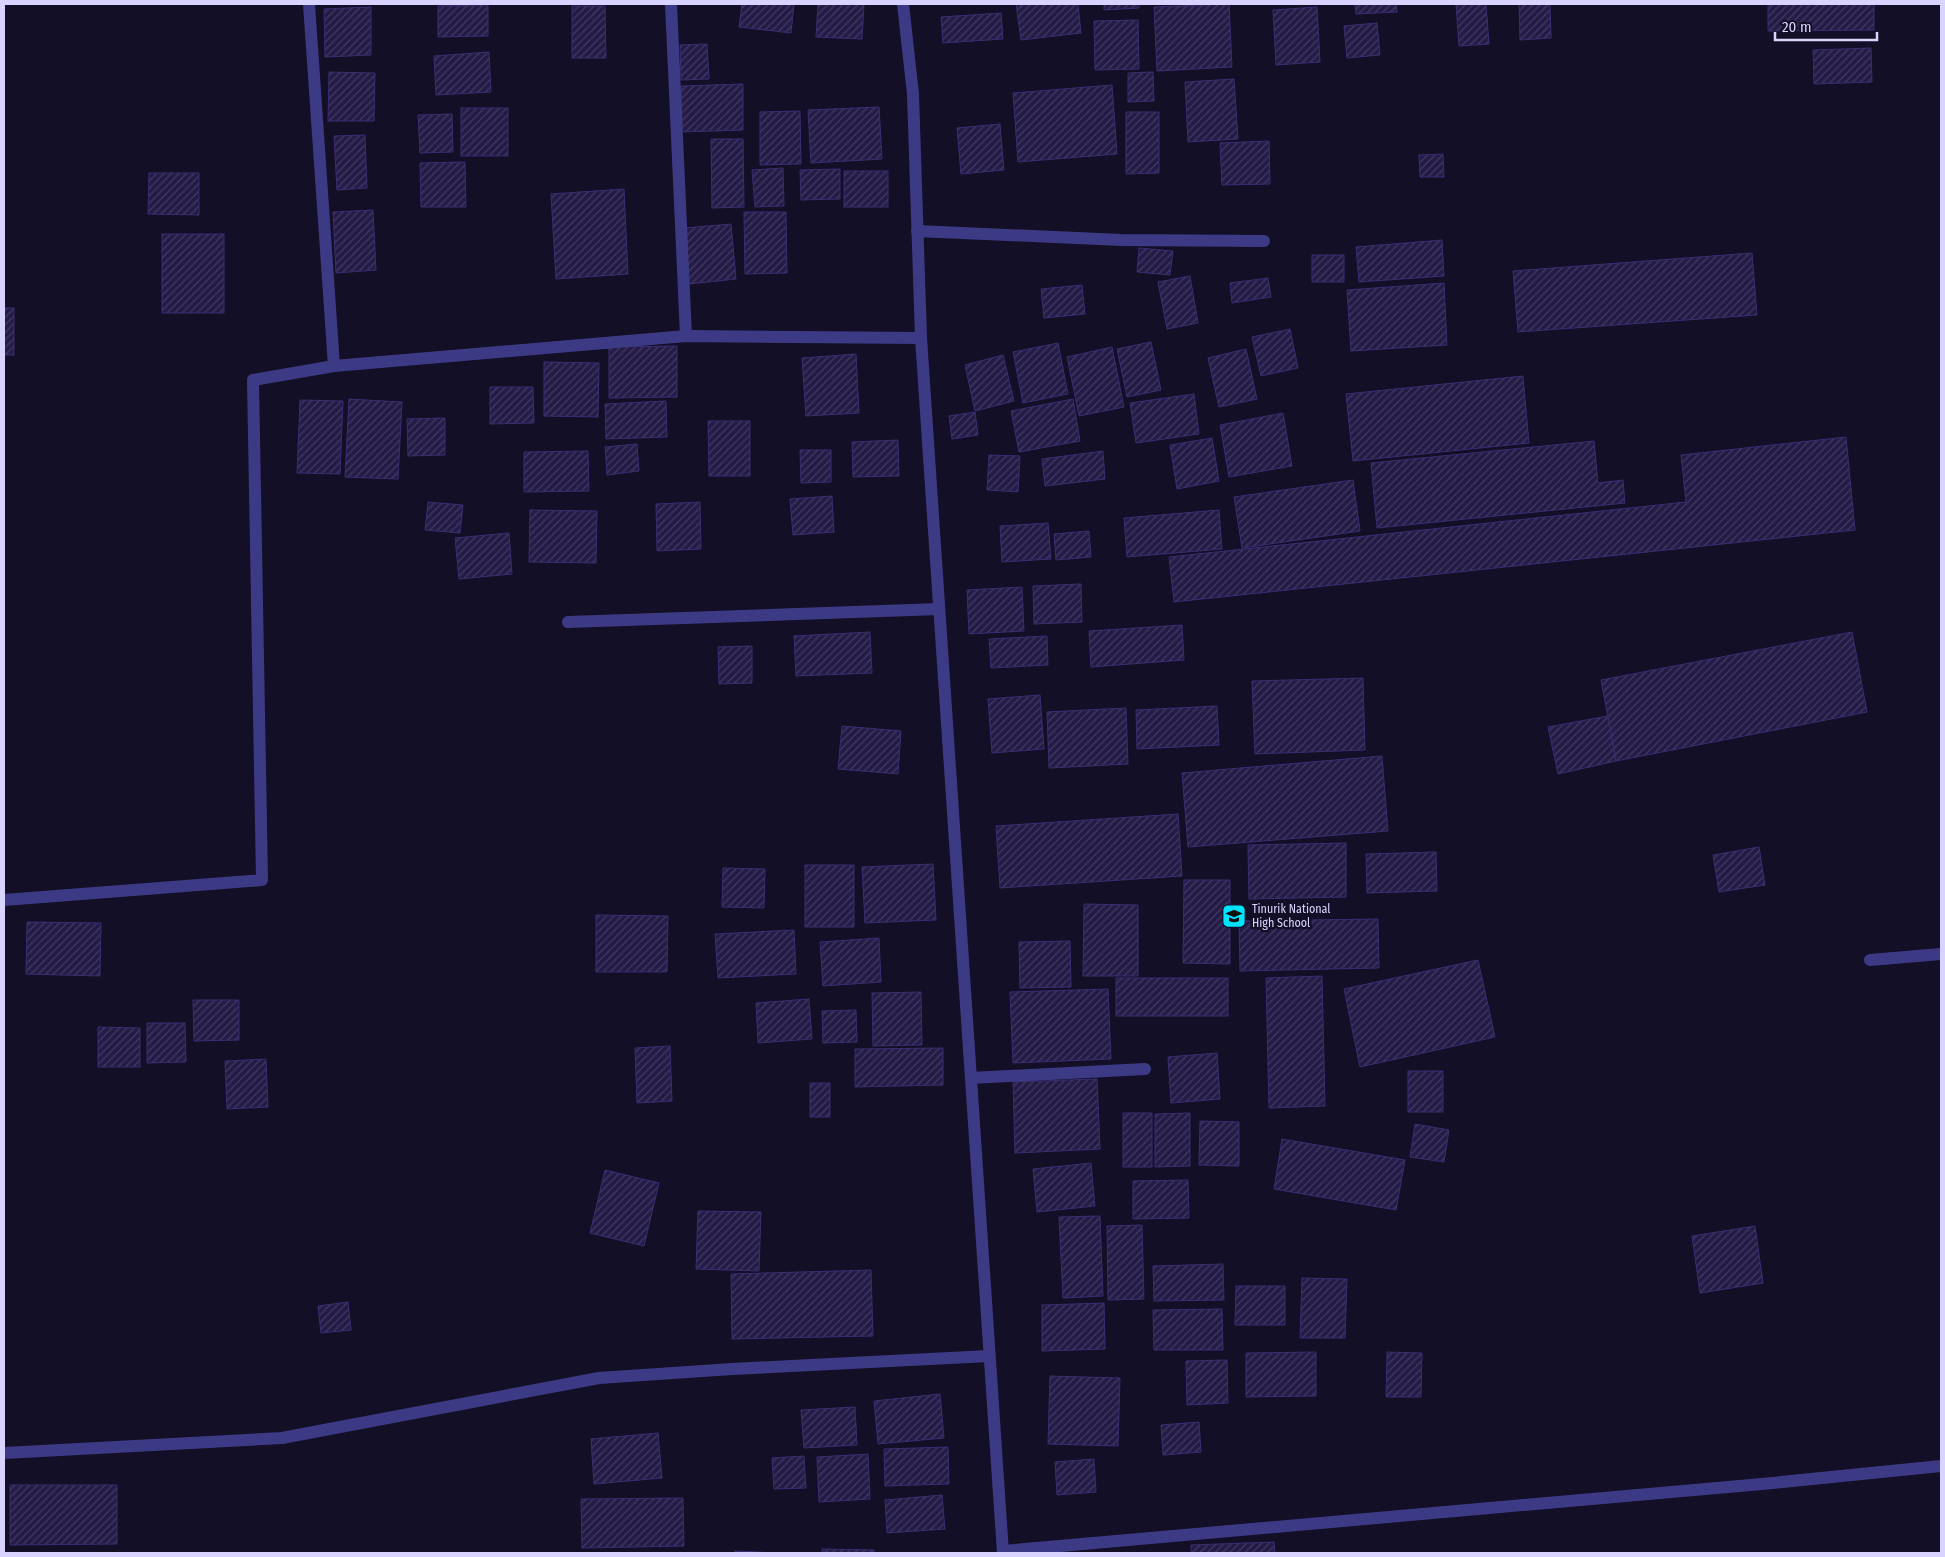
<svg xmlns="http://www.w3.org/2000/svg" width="1945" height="1557" font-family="'Fira Sans Condensed',sans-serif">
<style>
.building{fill:url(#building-hatch);stroke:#3b2d73}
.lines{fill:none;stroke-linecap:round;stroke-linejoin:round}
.minor{stroke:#3d3a85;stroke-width:12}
.labels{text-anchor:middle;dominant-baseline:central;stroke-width:5;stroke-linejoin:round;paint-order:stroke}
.poi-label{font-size:12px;fill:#d9d4ff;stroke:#130f26;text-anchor:start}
</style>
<defs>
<pattern id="building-hatch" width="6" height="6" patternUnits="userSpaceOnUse" patternTransform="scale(1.25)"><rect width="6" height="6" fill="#241b47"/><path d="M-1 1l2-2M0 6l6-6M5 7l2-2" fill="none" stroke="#433b63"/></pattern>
</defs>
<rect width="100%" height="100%" fill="#130f26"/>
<!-- building -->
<g class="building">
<path d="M742 4H794L791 33 739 27Z"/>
<path d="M818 4H864L862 39 816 37Z"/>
<path d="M1016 4H1078L1081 33 1021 40Z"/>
<path d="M1104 4H1139V8L1104 10Z"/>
<path d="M1229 4 1232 67 1157 71 1154 7Z"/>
<path d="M1355 4H1396L1397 12 1356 14Z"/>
<path d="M1456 4H1486L1489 44 1459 46Z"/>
<path d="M1519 4H1550L1551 38 1520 40Z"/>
<path d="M1768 4H1874V30L1768 31Z"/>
<path d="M488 5V36L438 37V6Z"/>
<path d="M572 6H605L606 58H572Z"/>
<path d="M371 7V55L325 57 324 9Z"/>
<path d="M1317 7 1320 62 1276 65 1273 10Z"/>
<path d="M1001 13 1003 39 943 43 941 17Z"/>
<path d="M1138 20 1139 69 1095 70 1094 21Z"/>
<path d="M1377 23 1380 55 1347 58 1344 26Z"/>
<path d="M707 44 709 79 681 80 680 45Z"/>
<path d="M1871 48 1872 82 1814 84 1813 50Z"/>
<path d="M489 52 491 92 436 95 434 56Z"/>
<path d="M329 72 375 73 374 121H328Z"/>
<path d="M1153 72 1154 101 1128 102V73Z"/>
<path d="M1234 79 1238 139 1188 142 1185 82Z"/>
<path d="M743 84V130L682 132 681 86Z"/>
<path d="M1112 85 1117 154 1018 162 1013 93Z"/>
<path d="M879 107 882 159 811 163 808 110Z"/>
<rect x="461" y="108" width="47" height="48"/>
<path d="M800 111 801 164 760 165V112Z"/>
<path d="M1126 112H1159V173L1126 174Z"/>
<path d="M452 114 453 152 420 153 418 115Z"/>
<path d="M1000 124 1004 170 961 174 957 128Z"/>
<path d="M365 135 367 188 337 190 334 136Z"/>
<path d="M711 139H743L744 207 712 208Z"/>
<path d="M1269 141 1270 184 1222 185 1220 143Z"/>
<path d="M1443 154 1444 177H1420L1419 155Z"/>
<path d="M465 162 466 207H421L420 163Z"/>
<path d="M783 168 784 206 755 207 752 170Z"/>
<path d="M840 169V199L801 200 800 170Z"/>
<rect x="844" y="171" width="44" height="36"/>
<path d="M149 173H199V215L148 214Z"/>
<path d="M624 189 628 274 556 279 551 194Z"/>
<path d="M373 210 376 270 336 273 333 212Z"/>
<path d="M744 212H786L787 273 745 274Z"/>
<path d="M731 224 736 279 689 284 684 228Z"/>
<rect x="162" y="234" width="62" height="79"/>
<path d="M1442 240 1444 276 1359 282 1356 247Z"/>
<path d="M1139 248 1173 251 1170 275 1137 272Z"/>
<path d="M1752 253 1757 315 1518 332 1513 271Z"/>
<rect x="1312" y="255" width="32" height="27"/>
<path d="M1190 276 1198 323 1167 329 1158 282Z"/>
<path d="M1268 278 1271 297 1232 303 1230 283Z"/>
<path d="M1444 283 1447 345 1351 351 1347 290Z"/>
<path d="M1082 285 1085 314 1044 318 1041 289Z"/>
<rect x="4" y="308" width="10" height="47"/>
<path d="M1290 329 1298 368 1261 376 1252 337Z"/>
<path d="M1151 342 1161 390 1127 397 1117 349Z"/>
<path d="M1058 343 1068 394 1023 403 1013 352Z"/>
<path d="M677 346V397L609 398V347Z"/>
<path d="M1112 347 1124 407 1079 416 1067 357Z"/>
<path d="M1246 349 1257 399 1219 407 1208 358Z"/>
<path d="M856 354 859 413 806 416 802 358Z"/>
<path d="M1003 355 1014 401 975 411 965 365Z"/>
<path d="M544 362 599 363 598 417 544 416Z"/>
<path d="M1523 376 1529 443 1353 461 1346 394Z"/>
<path d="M490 387H533L534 423 490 424Z"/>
<path d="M1194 394 1199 434 1136 443 1130 403Z"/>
<path d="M349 399 402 402 398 479 345 477Z"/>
<path d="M1073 399 1080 441 1019 452 1011 411Z"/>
<path d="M300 400 343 401 340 474 297 473Z"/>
<path d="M666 401 667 437 606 439 605 404Z"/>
<path d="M975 412 978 435 952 439 949 416Z"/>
<path d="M1283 413 1292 466 1229 477 1220 425Z"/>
<path d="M445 418V455L408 456 407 419Z"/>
<path d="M708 421H750V476H709Z"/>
<path d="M1846 437 1855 530 1174 602 1169 557 1686 502 1681 455Z"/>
<path d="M1212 438 1219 481 1177 489 1170 445Z"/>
<path d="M898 440 899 476 853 477 852 442Z"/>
<path d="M1594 441 1598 483 1623 480 1625 503 1377 528 1371 463Z"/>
<path d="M637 444 639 471 607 475 605 447Z"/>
<path d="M800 450H831V482L801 483Z"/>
<path d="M588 451 589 491 524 492V452Z"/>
<path d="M1103 451 1105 479 1045 486 1042 459Z"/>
<path d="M989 455 1020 456 1018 492 987 490Z"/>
<path d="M1353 480 1360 531 1242 548 1234 497Z"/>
<path d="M832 496 834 532 793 535 790 499Z"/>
<path d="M428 502 463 505 460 533 425 530Z"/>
<path d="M700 502 701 549 657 551 656 504Z"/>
<path d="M530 510 597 511 596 563 529 562Z"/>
<path d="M1219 510 1222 549 1127 557 1124 518Z"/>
<path d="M1048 523 1051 559 1002 562 1000 526Z"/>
<path d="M1089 531 1091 557 1056 560 1054 534Z"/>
<path d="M509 533 512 574 459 579 455 538Z"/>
<path d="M1081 584 1082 622 1034 624 1033 586Z"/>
<path d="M1022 587 1024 631 969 634 967 590Z"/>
<path d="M1182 625 1184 660 1091 667 1089 631Z"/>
<path d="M870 632 872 673 796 676 794 636Z"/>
<path d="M1852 632 1867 712 1616 761 1601 680Z"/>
<path d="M1047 636 1048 665 991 668 989 639Z"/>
<path d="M752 646V683L719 684 718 647Z"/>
<path d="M1363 678 1365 750 1255 754 1252 681Z"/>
<path d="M1040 695 1044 749 992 753 988 699Z"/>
<path d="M1217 706 1219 745 1137 749 1136 710Z"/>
<path d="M1126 708 1128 764 1049 768 1047 712Z"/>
<path d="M1608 716 1616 761 1558 774 1548 727Z"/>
<path d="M842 726 901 731 898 774 838 769Z"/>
<path d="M1382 756 1388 831 1188 847 1182 773Z"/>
<path d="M1178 814 1182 876 1000 888 996 826Z"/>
<path d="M1346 843V897L1249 899 1248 845Z"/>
<path d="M1759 847 1765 885 1719 892 1713 855Z"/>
<path d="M1436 852 1437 891 1367 893 1366 854Z"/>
<path d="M933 864 936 920 865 923 862 867Z"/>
<rect x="805" y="865" width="49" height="62"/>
<path d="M723 868 765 869 764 908 722 907Z"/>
<path d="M1184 880H1230V964L1183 963Z"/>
<path d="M1084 904 1138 905V976H1083Z"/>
<path d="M596 915 668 916 667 972H596Z"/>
<path d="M1378 919 1379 968 1240 971 1239 921Z"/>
<path d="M27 922 101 923 100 976 26 974Z"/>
<path d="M794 930 796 974 718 978 715 934Z"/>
<path d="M879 938 881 982 823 986 820 942Z"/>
<path d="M1070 941 1071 987 1020 988 1019 942Z"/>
<path d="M1478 960 1495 1037 1360 1067 1344 989Z"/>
<path d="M1322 976 1325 1106 1269 1108 1266 978Z"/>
<rect x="1116" y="978" width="112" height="38"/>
<path d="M1108 989 1111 1059 1013 1063 1010 992Z"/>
<path d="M921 992 922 1045 873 1046 872 993Z"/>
<path d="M809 999 812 1039 758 1043 756 1003Z"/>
<path d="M193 1000H239V1040L194 1041Z"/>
<path d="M856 1010 857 1042 823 1043 822 1011Z"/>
<path d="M147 1023H185L186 1062 147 1063Z"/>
<path d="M98 1027 140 1028V1067H98Z"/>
<path d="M670 1046 672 1101 637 1103 635 1048Z"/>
<path d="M943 1048V1085L855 1087V1049Z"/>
<path d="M1217 1053 1220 1099 1171 1103 1168 1057Z"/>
<path d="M266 1059 268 1107 227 1109 225 1061Z"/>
<rect x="1408" y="1071" width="35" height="41"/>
<path d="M1097 1079 1100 1149 1015 1153 1013 1082Z"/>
<rect x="810" y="1083" width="20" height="34"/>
<rect x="1123" y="1113" width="29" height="54"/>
<path d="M1190 1113V1166L1155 1167V1114Z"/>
<path d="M1200 1121 1239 1122V1166L1199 1165Z"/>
<path d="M1415 1124 1449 1130 1444 1162 1410 1157Z"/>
<path d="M1282 1139 1405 1160 1396 1210 1274 1189Z"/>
<path d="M1091 1163 1095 1206 1037 1212 1033 1169Z"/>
<path d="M605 1170 659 1183 644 1246 590 1233Z"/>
<path d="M1188 1180 1189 1218 1133 1219V1181Z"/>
<path d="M698 1211 761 1212 759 1271 696 1269Z"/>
<path d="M1100 1216 1103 1296 1063 1298 1059 1217Z"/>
<path d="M1142 1225 1144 1299 1108 1300 1107 1226Z"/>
<path d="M1755 1226 1763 1283 1700 1293 1692 1236Z"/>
<path d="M1223 1264 1224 1300 1154 1301 1153 1266Z"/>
<path d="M871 1270 873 1336 732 1339 731 1274Z"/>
<path d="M1302 1278 1347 1279 1345 1338H1300Z"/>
<path d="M1236 1286H1285V1325H1235Z"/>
<path d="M348 1302 351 1330 321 1333 318 1306Z"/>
<path d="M1104 1303 1105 1349 1042 1351V1305Z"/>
<path d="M1222 1309 1223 1350H1154L1153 1310Z"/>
<path d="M1316 1352V1396L1246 1397V1353Z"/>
<path d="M1387 1352 1422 1353 1421 1397H1386Z"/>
<path d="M1227 1360 1228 1403 1187 1405 1186 1361Z"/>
<path d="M1050 1376 1120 1378 1118 1446 1048 1444Z"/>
<path d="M940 1394 944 1438 878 1444 874 1401Z"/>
<path d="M855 1407 857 1445 804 1448 801 1410Z"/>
<path d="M1199 1422 1201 1452 1163 1455 1161 1425Z"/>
<path d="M658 1433 662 1478 594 1484 591 1439Z"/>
<path d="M948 1447 949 1484 885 1486 884 1449Z"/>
<path d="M868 1454 870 1499 819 1502 817 1457Z"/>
<path d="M804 1456 806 1488 774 1489 772 1458Z"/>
<path d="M1094 1459 1096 1492 1057 1495 1055 1462Z"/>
<path d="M10 1485H117V1544L10 1545Z"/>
<path d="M942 1495 945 1529 887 1533 885 1500Z"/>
<path d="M683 1498 684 1546 582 1548 581 1499Z"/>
<path d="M1274 1542 1275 1553H1191V1545Z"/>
<path d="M822 1549 874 1550V1553H822Z"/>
<path d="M735 1551 778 1553H735Z"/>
</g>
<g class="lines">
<!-- minor -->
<g class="minor">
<path d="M309 4 334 366 686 336 921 338"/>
<path d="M671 4 686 336"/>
<path d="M903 4 913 94 921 338 1003 1553"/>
<path d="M917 231 1121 240 1264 241"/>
<path d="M568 622 939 609"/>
<path d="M4 900 262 880 253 380 334 366"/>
<path d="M1870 960 1941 954"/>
<path d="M971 1078 1145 1069"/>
<path d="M4 1453 282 1438 599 1378 732 1369 989 1356"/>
<path d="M1003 1551 1762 1484 1941 1466"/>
</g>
</g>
<!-- icons -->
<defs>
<g id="school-square" transform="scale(1.25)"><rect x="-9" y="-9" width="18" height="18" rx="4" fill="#00e5ff" stroke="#130f26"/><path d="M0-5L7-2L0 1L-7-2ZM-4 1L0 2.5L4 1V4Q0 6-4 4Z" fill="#111"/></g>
</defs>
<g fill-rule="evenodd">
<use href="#school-square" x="1234" y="916"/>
</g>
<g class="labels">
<!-- poi labels -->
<g class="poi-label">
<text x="1252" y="909">Tinurik National<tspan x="1252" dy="14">High School</tspan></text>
</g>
</g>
<!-- border -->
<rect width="1945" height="1557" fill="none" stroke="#d9d4ff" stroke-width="10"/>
<!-- scale -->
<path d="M1775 32v8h102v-8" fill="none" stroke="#d9d4ff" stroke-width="2.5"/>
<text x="1782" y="32" font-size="15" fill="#d9d4ff" stroke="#130f26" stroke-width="4" paint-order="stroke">20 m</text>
</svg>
